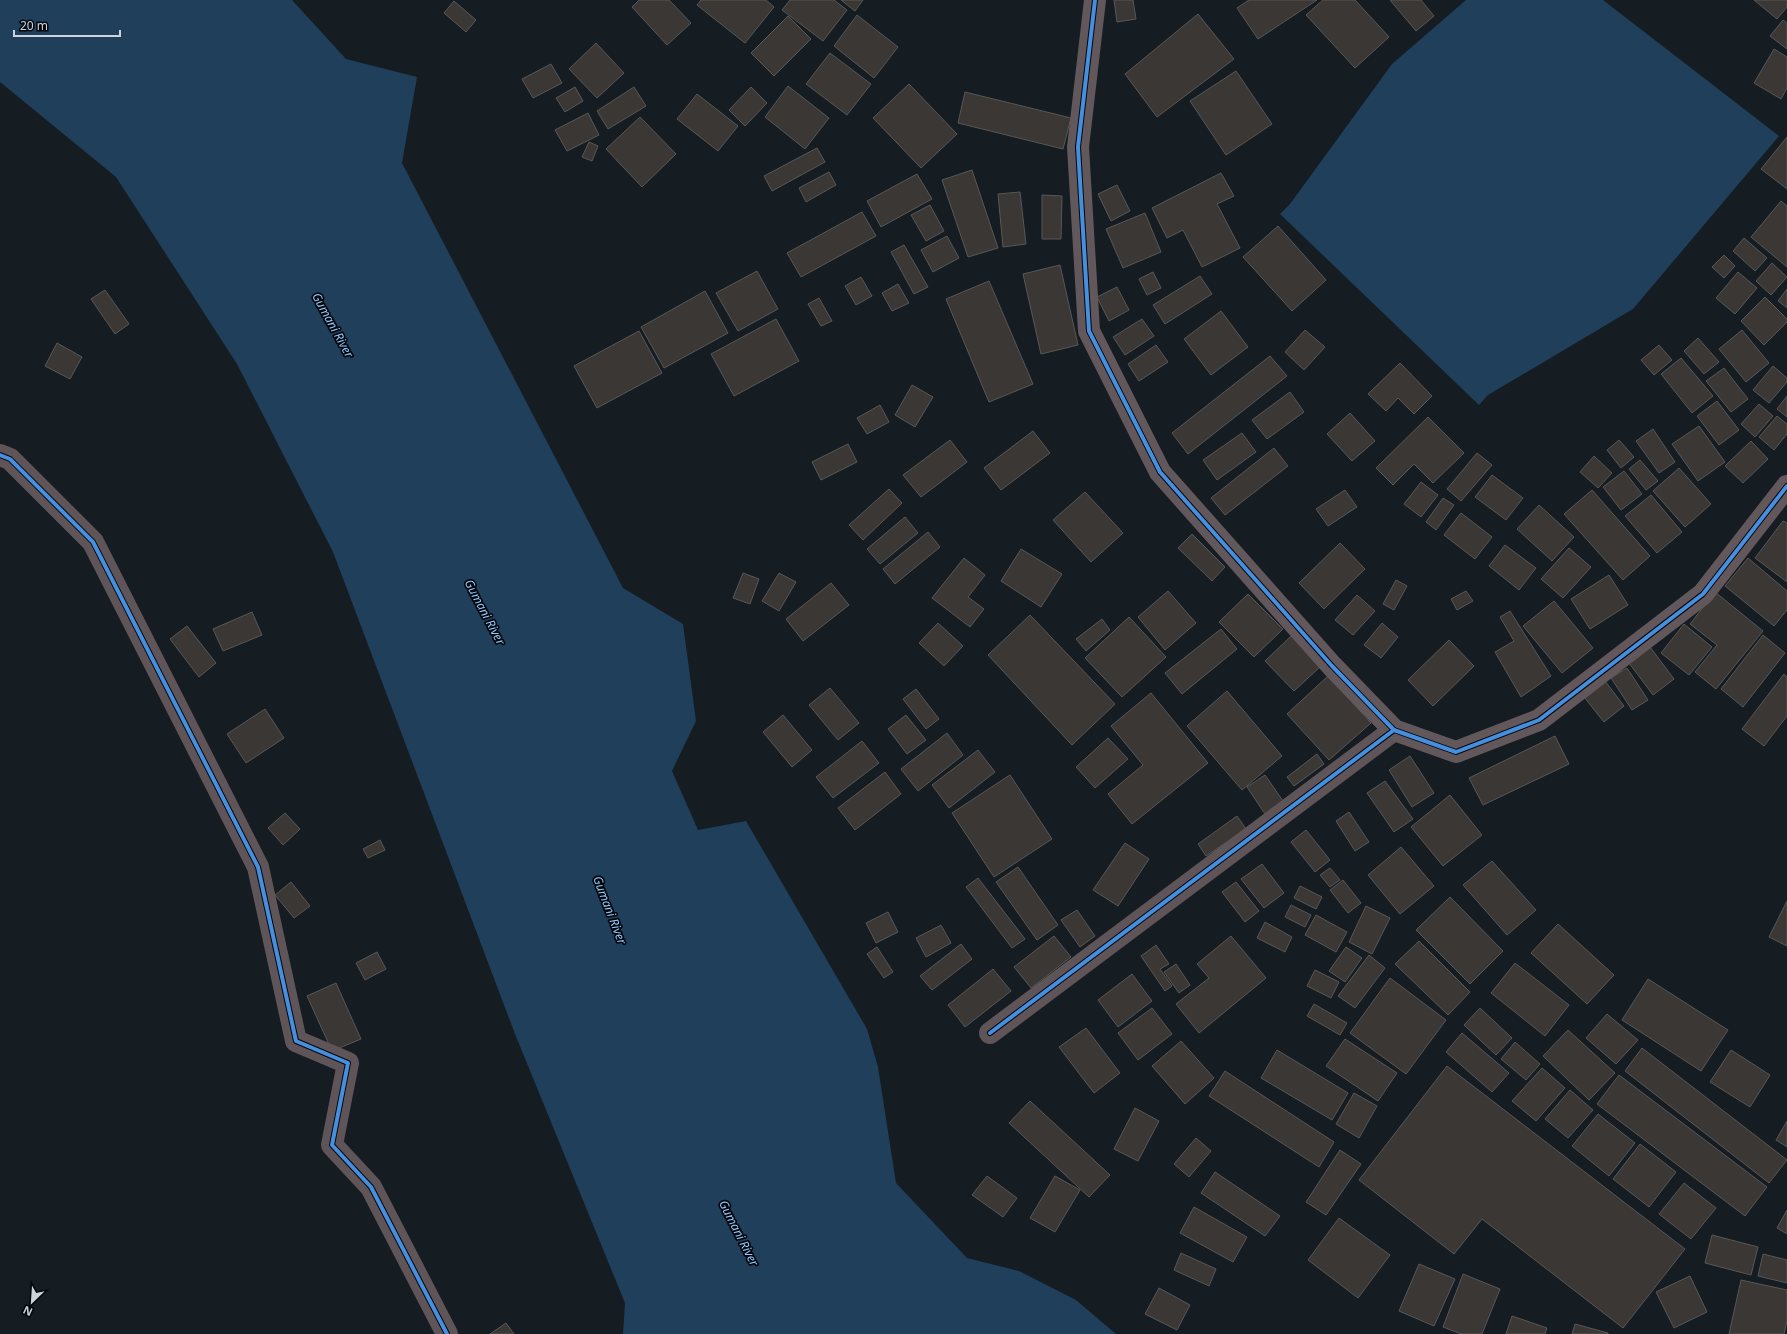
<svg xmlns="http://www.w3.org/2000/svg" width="1787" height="1334" font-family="'Noto Sans',sans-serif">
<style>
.water{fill:#203f5b}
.building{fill:#3a3734;stroke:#585857}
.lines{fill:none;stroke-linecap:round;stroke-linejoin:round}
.street{stroke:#5f5457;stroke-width:22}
.secondary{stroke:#62575a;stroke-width:22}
.cycleway-casing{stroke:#03060b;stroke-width:6}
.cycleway{stroke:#468fdf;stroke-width:4}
.labels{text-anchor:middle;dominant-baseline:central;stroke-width:3.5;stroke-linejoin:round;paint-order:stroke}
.water-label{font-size:12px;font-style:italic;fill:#90c9fe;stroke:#03060b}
</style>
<rect width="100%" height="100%" fill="#151c22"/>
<!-- water -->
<g class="water">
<path d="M0 0H292L346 59 417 77 402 163 623 588 683 624 696 721 672 771 698 830 746 821 867 1029 878 1067 896 1183 967 1258 1019 1271 1076 1300 1116 1334H623L625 1303 515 1034 333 552 237 364 116 177 0 82Z"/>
<path d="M1466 0H1603L1779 136 1633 309 1488 395 1479 405 1280 214 1290 204 1392 64Z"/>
</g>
<!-- building -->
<g class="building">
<path d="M639 0H669L691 23 667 45 632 7Z"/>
<path d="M701 0H766L774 7 745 43 697 5Z"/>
<path d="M790 0H834L847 10 823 41 782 10Z"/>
<path d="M841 0H863L855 11Z"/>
<path d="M1114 0H1133L1136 19 1117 22Z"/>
<path d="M1249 0H1317L1258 39 1237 8Z"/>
<path d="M1323 0H1355L1389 37 1355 68 1306 15Z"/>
<path d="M1390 0H1421L1434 16 1416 31Z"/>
<path d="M1754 0H1787V7L1777 19Z"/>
<path d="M454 1 476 20 466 32 444 13Z"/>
<path d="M1198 14 1234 59 1157 117 1125 74Z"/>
<path d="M857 15 898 47 874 78 834 46Z"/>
<path d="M788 16 811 39 774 76 751 53Z"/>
<path d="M1783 20 1787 23V49L1770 36Z"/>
<path d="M596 43 624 73 597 98 569 69Z"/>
<path d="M1774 49 1787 57V88L1781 99 1754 83Z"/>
<path d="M830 53 871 84 847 115 806 84Z"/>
<path d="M551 64 562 83 533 98 522 79Z"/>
<path d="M1236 71 1272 124 1226 155 1190 101Z"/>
<path d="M909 84 957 134 921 168 873 118Z"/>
<path d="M788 86 829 118 805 149 765 117Z"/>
<path d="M575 87 583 101 565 112 556 98Z"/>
<path d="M634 87 646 106 608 129 597 111Z"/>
<path d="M751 87 767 103 745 126 729 110Z"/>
<path d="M965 92 1071 118 1063 149 958 123Z"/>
<path d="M697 94 738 126 718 151 677 119Z"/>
<path d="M588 113 599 135 567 151 555 130Z"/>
<path d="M640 117 676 154 642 187 606 149Z"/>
<path d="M1787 137V189L1761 169Z"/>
<path d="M589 142 598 146 592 161 582 157Z"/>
<path d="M817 148 825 162 772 191 764 176Z"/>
<path d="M972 170 998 248 968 257 942 180Z"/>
<path d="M829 172 836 185 806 202 799 188Z"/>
<path d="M1221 173 1234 196 1217 204 1240 248 1202 267 1183 230 1167 238 1152 208Z"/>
<path d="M917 174 932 199 881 227 867 201Z"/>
<path d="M1117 185 1130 211 1111 221 1098 194Z"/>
<path d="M1020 192 1026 244 1003 247 998 194Z"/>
<path d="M1042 195 1062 196 1061 239H1042Z"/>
<path d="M1781 201 1787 206V267L1751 237Z"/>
<path d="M930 205 944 231 926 241 911 215Z"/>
<path d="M862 212 876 236 801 277 787 253Z"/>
<path d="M1145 213 1161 252 1123 268 1106 229Z"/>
<path d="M1278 226 1326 280 1292 311 1243 257Z"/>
<path d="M947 236 959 258 933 272 921 250Z"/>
<path d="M1744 238 1767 258 1755 271 1733 251Z"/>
<path d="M904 245 928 287 914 294 891 252Z"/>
<path d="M1724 255 1735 266 1724 278 1712 267Z"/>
<path d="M1772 263 1787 277 1771 295 1756 281Z"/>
<path d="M1060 265 1078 345 1041 354 1023 274Z"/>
<path d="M757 271 778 309 738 331 716 293Z"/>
<path d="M1153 272 1161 288 1147 295 1139 279Z"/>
<path d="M1738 272 1757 288 1735 314 1716 298Z"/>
<path d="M1200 276 1212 294 1165 324 1153 305Z"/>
<path d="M861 277 872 296 856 305 845 286Z"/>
<path d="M989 281 1033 384 989 402 946 299Z"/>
<path d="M898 284 909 303 892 311 882 293Z"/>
<path d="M1117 287 1129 310 1109 321 1097 297Z"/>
<path d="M1787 289V308L1778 301Z"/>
<path d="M105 290 129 324 115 334 91 299Z"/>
<path d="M705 291 728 333 664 368 641 327Z"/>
<path d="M1765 297 1787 319V322L1764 345 1741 321Z"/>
<path d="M819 298 832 321 821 326 808 304Z"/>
<path d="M1221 311 1248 347 1211 375 1184 339Z"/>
<path d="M776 319 799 361 734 396 711 354Z"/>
<path d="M1142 319 1154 336 1125 355 1113 337Z"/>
<path d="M1305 330 1325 347 1304 370 1285 352Z"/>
<path d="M1742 330 1769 363 1746 382 1719 349Z"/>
<path d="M639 331 662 373 597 408 574 366Z"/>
<path d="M1698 338 1719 362 1704 374 1684 351Z"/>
<path d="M57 343 82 357 70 379 45 366Z"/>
<path d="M1156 345 1168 362 1139 381 1128 364Z"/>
<path d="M1659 345 1672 360 1654 375 1641 360Z"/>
<path d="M1270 356 1287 376 1188 454 1172 433Z"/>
<path d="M1681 358 1713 396 1692 413 1661 374Z"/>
<path d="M1400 363 1432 396 1414 414 1398 398 1386 411 1368 394Z"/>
<path d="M1773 366 1787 378V382L1769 403 1753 390Z"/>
<path d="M1724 368 1748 399 1731 412 1706 381Z"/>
<path d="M912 385 933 397 915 427 895 415Z"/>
<path d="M1290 392 1304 412 1267 439 1252 420Z"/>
<path d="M1787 396V417L1777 409Z"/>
<path d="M1717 401 1739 430 1719 445 1697 416Z"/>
<path d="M1759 404 1773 416 1755 437 1741 424Z"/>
<path d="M880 405 889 422 867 434 857 418Z"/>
<path d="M1350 413 1375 441 1352 461 1327 434Z"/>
<path d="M1777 416 1787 424V434L1774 450 1759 437Z"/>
<path d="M1428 417 1464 453 1433 483 1414 464 1393 485 1376 468Z"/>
<path d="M1699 426 1725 462 1698 481 1672 444Z"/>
<path d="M1653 429 1675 462 1659 473 1636 441Z"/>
<path d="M1033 431 1050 453 1001 490 984 468Z"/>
<path d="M1242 433 1256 452 1217 480 1203 460Z"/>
<path d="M950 440 967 462 921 497 903 475Z"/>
<path d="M1619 440 1634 457 1621 468 1607 450Z"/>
<path d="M1751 441 1768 459 1743 483 1725 466Z"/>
<path d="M848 444 857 462 821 480 812 462Z"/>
<path d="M1274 448 1288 466 1225 515 1211 498Z"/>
<path d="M1477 453 1492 465 1461 501 1447 489Z"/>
<path d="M1594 456 1612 473 1598 488 1580 472Z"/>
<path d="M1640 460 1658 481 1646 490 1629 469Z"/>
<path d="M1679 468 1711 504 1685 527 1653 491Z"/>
<path d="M1624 471 1642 494 1621 510 1603 487Z"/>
<path d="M1492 475 1523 498 1506 520 1475 497Z"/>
<path d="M1421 482 1438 495 1421 517 1404 504Z"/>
<path d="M889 489 902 503 863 540 849 525Z"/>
<path d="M1345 490 1357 507 1328 526 1316 509Z"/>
<path d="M1592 490 1650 556 1623 580 1564 514Z"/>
<path d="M1085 492 1123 533 1091 562 1053 520Z"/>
<path d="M1651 495 1682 532 1657 553 1625 516Z"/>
<path d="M1443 498 1454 505 1436 530 1426 522Z"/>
<path d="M1539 505 1574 537 1552 561 1517 529Z"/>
<path d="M1461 513 1492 537 1475 559 1444 535Z"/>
<path d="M905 517 918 533 880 564 867 549Z"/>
<path d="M1783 521 1787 523V582L1755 558Z"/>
<path d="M928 532 940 547 895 584 883 569Z"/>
<path d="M1192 534 1225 567 1212 581 1178 548Z"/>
<path d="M1340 543 1365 569 1324 609 1299 583Z"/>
<path d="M1505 545 1536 568 1519 590 1489 566Z"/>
<path d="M1569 548 1591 567 1563 598 1541 579Z"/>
<path d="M1021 549 1062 574 1041 607 1001 581Z"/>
<path d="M964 558 985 575 968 597 984 609 970 627 932 598Z"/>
<path d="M1748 558 1787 591V610L1774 626 1725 586Z"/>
<path d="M743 573 759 579 750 604 733 598Z"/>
<path d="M779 573 796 582 779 611 762 601Z"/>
<path d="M1609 575 1628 605 1590 629 1571 599Z"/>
<path d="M1396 580 1407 586 1394 610 1383 604Z"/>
<path d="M831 583 849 605 803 641 786 619Z"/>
<path d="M1168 591 1196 623 1165 650 1138 617Z"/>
<path d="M1466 591 1473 601 1457 610 1451 599Z"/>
<path d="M1715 592 1763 631 1716 689 1695 672 1717 645 1690 624Z"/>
<path d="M1248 594 1283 629 1254 657 1219 622Z"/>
<path d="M1357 595 1375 611 1353 635 1335 620Z"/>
<path d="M1554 601 1593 648 1562 673 1523 626Z"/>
<path d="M1510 611 1551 676 1521 697 1495 652 1514 641 1500 617Z"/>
<path d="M252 612 262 635 223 651 213 629Z"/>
<path d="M1030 615 1115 704 1072 745 988 655Z"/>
<path d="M1129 617 1166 657 1122 697 1085 658Z"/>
<path d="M1102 619 1110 630 1086 651 1076 639Z"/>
<path d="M938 623 963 646 944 666 919 643Z"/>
<path d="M1382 623 1398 637 1381 658 1364 645Z"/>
<path d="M1684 624 1712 647 1689 675 1661 653Z"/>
<path d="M187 626 216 663 199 677 170 639Z"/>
<path d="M1221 629 1237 649 1182 694 1165 673Z"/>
<path d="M1763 635 1785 653 1743 707 1721 689Z"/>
<path d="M1291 636 1320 667 1294 691 1265 661Z"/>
<path d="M1449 640 1474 666 1433 706 1408 680Z"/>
<path d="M1650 647 1674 679 1653 695 1629 663Z"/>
<path d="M1627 668 1648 700 1632 710 1611 678Z"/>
<path d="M1784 674 1787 677V716L1764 746 1742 729Z"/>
<path d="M1328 676 1371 723 1329 760 1287 714Z"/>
<path d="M1605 681 1624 706 1604 722 1584 697Z"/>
<path d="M830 688 859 723 838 740 809 705Z"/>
<path d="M916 689 939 719 926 729 903 699Z"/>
<path d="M1227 691 1282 756 1242 790 1187 726Z"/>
<path d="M1151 693 1208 763 1132 824 1108 794 1143 765 1111 726Z"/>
<path d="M265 709 284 738 246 763 227 734Z"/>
<path d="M783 715 812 750 792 767 763 732Z"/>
<path d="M906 715 926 740 907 754 888 729Z"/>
<path d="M947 733 963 755 918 791 901 769Z"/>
<path d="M1555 736 1569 764 1483 805 1469 778Z"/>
<path d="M1108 738 1128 759 1095 788 1076 767Z"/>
<path d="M862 741 879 763 833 798 816 777Z"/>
<path d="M978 750 995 772 949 808 932 785Z"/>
<path d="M1317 754 1324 764 1294 786 1287 777Z"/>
<path d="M1410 756 1434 793 1412 807 1389 770Z"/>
<path d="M885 772 901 794 855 830 838 808Z"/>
<path d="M1010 775 1052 839 994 877 952 813Z"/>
<path d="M1265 775 1283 801 1265 814 1247 787Z"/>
<path d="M1385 781 1413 819 1394 832 1367 793Z"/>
<path d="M1450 795 1482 835 1443 866 1411 827Z"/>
<path d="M1349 812 1369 842 1355 851 1336 821Z"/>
<path d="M285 813 300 829 283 845 268 828Z"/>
<path d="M1237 816 1246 829 1206 856 1198 844Z"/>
<path d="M1306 830 1330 860 1315 872 1291 842Z"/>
<path d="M380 840 385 850 368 858 363 849Z"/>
<path d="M1125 843 1149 859 1118 906 1093 890Z"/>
<path d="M1401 847 1434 886 1400 914 1368 875Z"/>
<path d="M1492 861 1536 910 1507 935 1463 885Z"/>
<path d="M1262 864 1284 893 1264 908 1241 879Z"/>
<path d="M1018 867 1058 925 1037 940 996 882Z"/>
<path d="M1330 868 1340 880 1330 887 1320 875Z"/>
<path d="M978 878 1025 939 1012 948 966 887Z"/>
<path d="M1343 880 1361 903 1348 913 1330 890Z"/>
<path d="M291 882 310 906 294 918 275 895Z"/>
<path d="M1236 882 1259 911 1245 922 1222 892Z"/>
<path d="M1300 886 1322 897 1316 909 1294 898Z"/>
<path d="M1450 897 1503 951 1470 984 1416 930Z"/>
<path d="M1787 901V946L1769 937Z"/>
<path d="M1291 905 1311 915 1305 927 1285 917Z"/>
<path d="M1366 906 1390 918 1372 954 1349 942Z"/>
<path d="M1077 910 1095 936 1080 947 1061 920Z"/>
<path d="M888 912 898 932 876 943 866 923Z"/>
<path d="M1316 915 1347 932 1336 952 1305 935Z"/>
<path d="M1265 922 1292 937 1285 952 1257 938Z"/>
<path d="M1558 924 1614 975 1587 1004 1531 953Z"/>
<path d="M941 925 951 943 926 957 916 938Z"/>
<path d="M1054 936 1071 957 1031 988 1014 967Z"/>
<path d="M1231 936 1266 978 1199 1033 1176 1004 1209 978 1197 964Z"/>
<path d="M1419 941 1470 992 1448 1015 1395 964Z"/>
<path d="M961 944 972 959 932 990 920 976Z"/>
<path d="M1156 945 1169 964 1160 969 1172 986 1165 991 1141 956Z"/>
<path d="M877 947 893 972 884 978 867 954Z"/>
<path d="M1346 947 1362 958 1345 982 1329 971Z"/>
<path d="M377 952 386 969 365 980 356 963Z"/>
<path d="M1369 955 1385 968 1355 1008 1338 996Z"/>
<path d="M1515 963 1569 1005 1545 1036 1491 993Z"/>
<path d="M1176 964 1190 985 1179 993 1164 972Z"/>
<path d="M993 969 1011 991 965 1027 948 1005Z"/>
<path d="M1315 970 1339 982 1331 998 1307 986Z"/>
<path d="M1132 974 1152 1001 1118 1027 1098 1000Z"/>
<path d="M1390 978 1446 1020 1406 1074 1350 1033Z"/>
<path d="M1648 979 1728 1030 1701 1071 1622 1020Z"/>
<path d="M336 983 361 1039 332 1051 307 996Z"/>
<path d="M1314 1004 1347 1023 1340 1035 1307 1016Z"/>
<path d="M1152 1008 1172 1034 1138 1060 1118 1033Z"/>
<path d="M1480 1008 1512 1038 1496 1055 1464 1025Z"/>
<path d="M1607 1014 1638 1040 1616 1064 1586 1038Z"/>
<path d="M1086 1028 1120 1073 1094 1093 1059 1047Z"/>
<path d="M1568 1030 1615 1073 1589 1100 1543 1056Z"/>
<path d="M1462 1033 1509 1073 1492 1092 1446 1052Z"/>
<path d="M1345 1039 1397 1073 1378 1101 1326 1066Z"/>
<path d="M1181 1041 1214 1078 1185 1104 1152 1066Z"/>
<path d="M1515 1042 1540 1064 1526 1080 1501 1059Z"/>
<path d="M1642 1048 1787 1160 1769 1183 1625 1071Z"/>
<path d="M1277 1050 1348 1093 1332 1120 1261 1078Z"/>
<path d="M1731 1050 1770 1075 1750 1107 1710 1082Z"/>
<path d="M1447 1066 1685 1249 1623 1328 1482 1219 1454 1254 1359 1180Z"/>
<path d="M1542 1068 1565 1088 1536 1121 1512 1101Z"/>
<path d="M1225 1071 1334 1142 1319 1167 1209 1096Z"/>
<path d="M1619 1075 1767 1187 1745 1216 1597 1104Z"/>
<path d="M1570 1090 1593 1110 1568 1138 1545 1119Z"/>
<path d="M1354 1093 1377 1106 1359 1138 1336 1124Z"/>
<path d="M1030 1101 1110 1175 1089 1197 1009 1123Z"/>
<path d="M1135 1108 1159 1121 1138 1161 1114 1149Z"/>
<path d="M1598 1114 1635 1143 1609 1176 1572 1146Z"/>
<path d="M1787 1121V1147L1776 1140Z"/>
<path d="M1196 1138 1211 1151 1189 1177 1174 1164Z"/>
<path d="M1640 1144 1676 1172 1649 1207 1613 1179Z"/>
<path d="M1340 1150 1361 1164 1326 1215 1306 1202Z"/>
<path d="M1215 1172 1280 1216 1265 1236 1201 1193Z"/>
<path d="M987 1176 1017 1198 1003 1217 972 1195Z"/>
<path d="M1055 1176 1080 1190 1055 1232 1030 1218Z"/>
<path d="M1684 1183 1716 1208 1691 1239 1659 1214Z"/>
<path d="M1194 1207 1247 1237 1233 1262 1180 1233Z"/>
<path d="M1787 1210V1234L1777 1228Z"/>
<path d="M1339 1218 1390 1255 1358 1298 1308 1260Z"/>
<path d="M1712 1235 1758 1247 1751 1275 1705 1263Z"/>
<path d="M1181 1253 1216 1269 1209 1286 1174 1270Z"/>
<path d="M1763 1254 1787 1260V1283L1758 1276Z"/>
<path d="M1419 1264 1455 1279 1434 1326 1399 1311Z"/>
<path d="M1463 1274 1500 1289 1482 1334H1461L1443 1327Z"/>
<path d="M1690 1276 1707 1312 1674 1328 1656 1292Z"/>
<path d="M1741 1280 1787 1290V1321L1784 1334H1729Z"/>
<path d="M1159 1288 1190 1305 1177 1330 1145 1314Z"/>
<path d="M1512 1316 1547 1328 1545 1334H1506Z"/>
<path d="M506 1323 514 1334H490Z"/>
<path d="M1575 1324 1608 1333V1334H1572Z"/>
</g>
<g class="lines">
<!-- street -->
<g class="street">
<path d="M0 455 10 459 93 542 258 867 296 1041 348 1063 332 1145 371 1187 447 1334"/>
<path d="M990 1033 1394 730"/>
</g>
<!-- secondary -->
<path class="secondary" d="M1095 0 1078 147 1089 331 1160 472 1332 666 1394 730 1456 752 1539 720 1703 594 1787 486"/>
<!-- cycleway casing -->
<g class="cycleway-casing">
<g id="cycleway">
<path d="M1095 0 1078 147 1089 331 1160 472 1332 666 1394 730 1456 752 1539 720 1703 594 1787 486"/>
<path d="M0 455 10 459 93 542 258 867 296 1041 348 1063 332 1145 371 1187 447 1334"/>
<path d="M990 1033 1394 730"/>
</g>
</g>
<!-- cycleway -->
<use href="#cycleway" class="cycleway"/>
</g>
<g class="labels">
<!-- water labels -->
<g class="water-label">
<text transform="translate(333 325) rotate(61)">Gumani River</text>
<text transform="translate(485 612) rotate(62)">Gumani River</text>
<text transform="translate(610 910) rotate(69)">Gumani River</text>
<text transform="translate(739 1233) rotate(63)">Gumani River</text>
</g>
</g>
<!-- north arrow -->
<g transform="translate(32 1302) rotate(205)" stroke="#03060b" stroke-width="3" paint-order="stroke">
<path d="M0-3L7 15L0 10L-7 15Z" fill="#cbd4dc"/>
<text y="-6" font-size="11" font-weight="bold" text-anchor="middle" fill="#cbd4dc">N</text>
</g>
<!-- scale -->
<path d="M14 30v6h106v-6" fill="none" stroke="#cbd4dc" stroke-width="2"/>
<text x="20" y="30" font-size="12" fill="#cbd4dc" stroke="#03060b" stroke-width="3" paint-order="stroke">20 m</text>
</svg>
